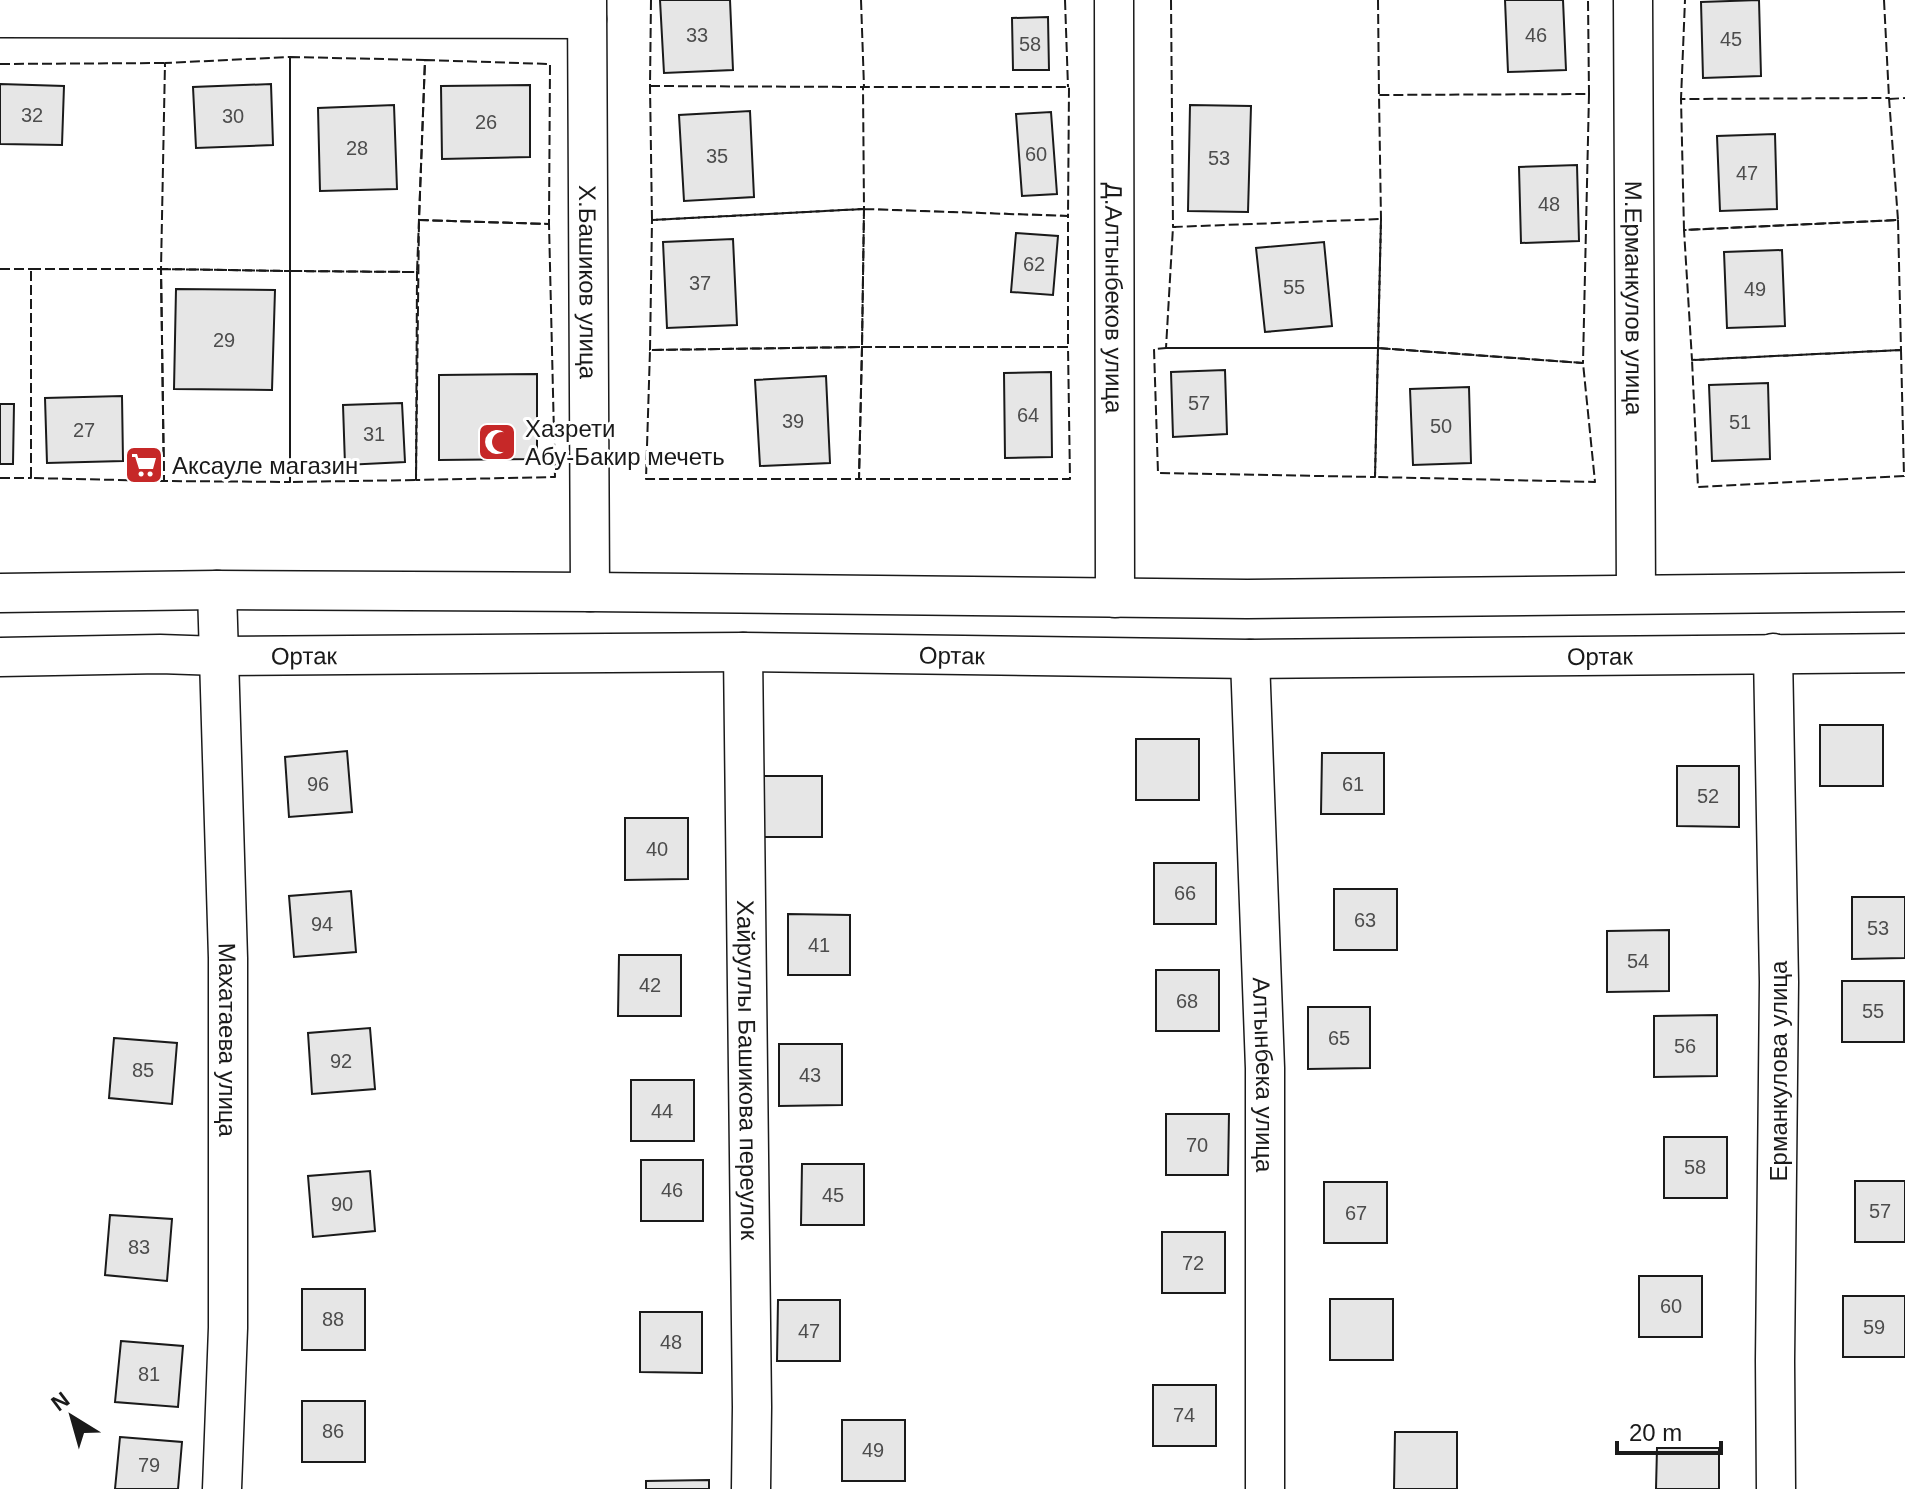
<svg xmlns="http://www.w3.org/2000/svg" width="1905" height="1489" font-family="Helvetica,sans-serif">
<style>
.building{fill:#e6e6e6;stroke:#1a1a1a;stroke-width:2}
.lines{fill:none;stroke-linecap:round;stroke-linejoin:round}
.minor-casing{stroke:#1a1a1a;stroke-width:41}
.minor{stroke:#fff;stroke-width:38}
.fence{stroke:#1a1a1a;stroke-width:2;stroke-dasharray:10 4;stroke-linecap:butt}
.labels{text-anchor:middle;dominant-baseline:central;stroke-width:6;stroke-linejoin:round;paint-order:stroke}
.number-label{font-size:20px;fill:#4d4d4d}
.street-label{font-size:24px;fill:#1a1a1a;stroke:#fff}
.poi-label{font-size:24px;fill:#1a1a1a;stroke:#fff;text-anchor:start}
</style>
<rect width="100%" height="100%" fill="#fff"/>
<!-- building -->
<g class="building">
<path d="M660 0H730L733 70 664 73Z"/>
<path d="M1505 0H1563L1566 70 1508 72Z"/>
<path d="M1759 0 1761 76 1703 78 1701 2Z"/>
<path d="M1048 17 1049 70H1013L1012 18Z"/>
<path d="M0 84 64 86 62 145 0 144Z"/>
<path d="M271 84 273 145 196 148 193 87Z"/>
<path d="M530 85V157L442 159 441 86Z"/>
<path d="M394 105 397 189 320 191 318 108Z"/>
<path d="M1190 105 1251 106 1248 212 1188 211Z"/>
<path d="M750 111 754 197 684 201 679 115Z"/>
<path d="M1051 112 1057 194 1022 196 1016 114Z"/>
<path d="M1775 134 1777 209 1720 211 1717 136Z"/>
<path d="M1577 165 1579 241 1521 243 1519 167Z"/>
<path d="M1016 233 1058 236 1053 295 1011 292Z"/>
<path d="M733 239 737 325 667 328 663 242Z"/>
<path d="M1324 242 1332 326 1265 332 1256 248Z"/>
<path d="M1782 250 1785 326 1727 328 1724 252Z"/>
<path d="M176 289 275 290 272 390 174 389Z"/>
<path d="M1225 370 1227 434 1173 437 1171 372Z"/>
<path d="M1051 372 1052 457 1005 458 1004 373Z"/>
<path d="M537 374V459L439 460V375Z"/>
<path d="M826 376 830 463 760 466 755 380Z"/>
<path d="M1768 383 1770 459 1712 461 1709 385Z"/>
<path d="M1469 387 1471 463 1413 465 1410 389Z"/>
<path d="M122 396 123 461 47 463 45 398Z"/>
<path d="M402 403 405 462 345 465 343 405Z"/>
<path d="M0 404H14L13 464H0Z"/>
<rect x="1820" y="725" width="63" height="61"/>
<rect x="1136" y="739" width="63" height="61"/>
<path d="M347 751 352 812 289 817 285 757Z"/>
<path d="M1322 753H1384V814H1321Z"/>
<path d="M1677 766H1739V827L1677 826Z"/>
<rect x="759" y="776" width="63" height="61"/>
<path d="M625 818H688V879L625 880Z"/>
<rect x="1154" y="863" width="62" height="61"/>
<rect x="1334" y="889" width="63" height="61"/>
<path d="M351 891 356 952 294 957 289 896Z"/>
<path d="M1852 897H1905V958L1852 959Z"/>
<path d="M788 914 850 915V975H788Z"/>
<path d="M1669 930V991L1607 992V931Z"/>
<path d="M619 955H681V1016H618Z"/>
<rect x="1156" y="970" width="63" height="61"/>
<rect x="1842" y="981" width="62" height="61"/>
<path d="M1308 1007H1370V1068L1308 1069Z"/>
<path d="M1717 1015V1076L1654 1077V1016Z"/>
<path d="M370 1028 375 1089 312 1094 308 1033Z"/>
<path d="M114 1038 177 1043 172 1104 109 1098Z"/>
<path d="M779 1044H842V1105L779 1106Z"/>
<rect x="631" y="1080" width="63" height="61"/>
<path d="M1166 1114H1229L1228 1175H1166Z"/>
<rect x="1664" y="1137" width="63" height="61"/>
<rect x="641" y="1160" width="62" height="61"/>
<path d="M802 1164H864V1225H801Z"/>
<path d="M370 1171 375 1231 313 1237 308 1176Z"/>
<rect x="1855" y="1181" width="50" height="61"/>
<rect x="1324" y="1182" width="63" height="61"/>
<path d="M110 1215 172 1219 167 1281 105 1275Z"/>
<rect x="1162" y="1232" width="63" height="61"/>
<rect x="1639" y="1276" width="63" height="61"/>
<rect x="302" y="1289" width="63" height="61"/>
<rect x="1843" y="1296" width="62" height="61"/>
<rect x="1330" y="1299" width="63" height="61"/>
<path d="M778 1300H840V1361H777Z"/>
<path d="M640 1312H702V1373L640 1372Z"/>
<path d="M121 1341 183 1346 178 1407 115 1402Z"/>
<rect x="1153" y="1385" width="63" height="61"/>
<rect x="302" y="1401" width="63" height="61"/>
<rect x="842" y="1420" width="63" height="61"/>
<path d="M1395 1432H1457V1489H1394Z"/>
<path d="M120 1437 182 1442 178 1489H115Z"/>
<path d="M1657 1448H1719V1489H1656Z"/>
<path d="M709 1480V1489H646V1481Z"/>
</g>
<g class="lines">
<!-- minor casing -->
<g class="minor-casing">
<g id="minor">
<path id="s1" d="M587 0 590 592"/>
<path id="s2" d="M1114 0 1115 598"/>
<path id="s3" d="M1633 0 1636 594"/>
<path d="M0 18 587 19"/>
<path id="s4" d="M217 590 228 958V1328L222 1489"/>
<path d="M0 593 217 590 590 592 1247 599 1905 592"/>
<path id="s5" d="M743 652 752 1407 751 1489"/>
<path d="M1773 653 1779 982 1775 1361 1776 1489"/>
<path id="s6" d="M0 657 160 654 219 656 743 652 1250 659 1905 653"/>
<path id="s7" d="M1250 659 1265 1068V1489"/>
</g>
</g>
<!-- minor -->
<use href="#minor" class="minor"/>
<!-- fence -->
<g class="fence">
<path d="M651 0 650 86 652 220 864 209V206"/>
<path d="M861 0 864 87"/>
<path d="M1065 0 1068 87"/>
<path d="M1171 0 1173 227H1176"/>
<path d="M1378 0 1379 96"/>
<path d="M1884 0 1889 98H1888"/>
<path d="M290 57 425 60 417 272 290 271Z"/>
<path d="M290 57V271L161 269 165 63Z"/>
<path d="M425 60 550 64 549 224 419 220Z"/>
<path d="M0 64 165 63V67"/>
<path d="M650 86 863 87V90"/>
<path d="M1588 94H1589L1588 0"/>
<path d="M1589 94 1583 363 1378 348 1381 219 1379 95Z"/>
<path d="M1889 98 1898 220 1684 230 1681 99Z"/>
<path d="M1684 99H1681L1685 0"/>
<path d="M1889 99 1905 98"/>
<path d="M864 209 1068 216V347H862L864 209 863 87H1069L1068 216 864 209"/>
<path d="M864 209 862 347 650 350 652 220Z"/>
<path d="M1381 219 1378 348H1166L1173 227Z"/>
<path d="M419 220 549 224 555 477 416 480Z"/>
<path d="M1898 220 1901 350 1692 360 1684 230Z"/>
<path d="M0 269H32"/>
<path d="M31 269H161L164 481 31 478Z"/>
<path d="M161 269 290 271V482L164 481Z"/>
<path d="M290 271 417 272 416 480 290 482Z"/>
<path d="M862 347 859 479H646L650 350Z"/>
<path d="M862 347H1068L1070 479H859Z"/>
<path d="M1166 348H1378L1375 477 1158 473 1154 349Z"/>
<path d="M1378 348 1583 363 1595 482 1375 477Z"/>
<path d="M1901 350 1904 476 1698 487 1692 360Z"/>
<path d="M0 478H31V474"/>
</g>
</g>
<!-- icons -->
<defs>
<g id="mosque-square" transform="scale(2)"><rect x="-9" y="-9" width="18" height="18" rx="4" fill="#c62828" stroke="#fff"/><path d="M3.5-4.9A6 6 0 1 0 3.5 4.9A5 5 0 1 1 3.5-4.9Z" fill="#fff"/></g>
<g id="supermarket-square" transform="scale(2)"><rect x="-9" y="-9" width="18" height="18" rx="4" fill="#c62828" stroke="#fff"/><path d="M-6-5.5h2.5l.6 2H6L4.5 2H-2.5L-4.4-4H-6ZM-1.5 3.2a1.3 1.3 0 1 0 .1 0ZM3 3.2a1.3 1.3 0 1 0 .1 0Z" fill="#fff"/></g>
</defs>
<g fill-rule="evenodd">
<use href="#mosque-square" x="497" y="442"/>
<use href="#supermarket-square" x="144" y="465"/>
</g>
<g class="labels">
<!-- number labels -->
<g class="number-label">
<text x="697" y="35">33</text>
<text x="1536" y="35">46</text>
<text x="1731" y="39">45</text>
<text x="1030" y="44">58</text>
<text x="32" y="115">32</text>
<text x="233" y="116">30</text>
<text x="486" y="122">26</text>
<text x="357" y="148">28</text>
<text x="1036" y="154">60</text>
<text x="717" y="156">35</text>
<text x="1219" y="158">53</text>
<text x="1747" y="173">47</text>
<text x="1549" y="204">48</text>
<text x="1034" y="264">62</text>
<text x="700" y="283">37</text>
<text x="1294" y="287">55</text>
<text x="1755" y="289">49</text>
<text x="224" y="340">29</text>
<text x="1199" y="403">57</text>
<text x="1028" y="415">64</text>
<text x="793" y="421">39</text>
<text x="1740" y="422">51</text>
<text x="1441" y="426">50</text>
<text x="84" y="430">27</text>
<text x="374" y="434">31</text>
<text x="318" y="784">96</text>
<text x="1353" y="784">61</text>
<text x="1708" y="796">52</text>
<text x="657" y="849">40</text>
<text x="1185" y="893">66</text>
<text x="1365" y="920">63</text>
<text x="322" y="924">94</text>
<text x="1878" y="928">53</text>
<text x="819" y="945">41</text>
<text x="1638" y="961">54</text>
<text x="650" y="985">42</text>
<text x="1187" y="1001">68</text>
<text x="1873" y="1011">55</text>
<text x="1339" y="1038">65</text>
<text x="1685" y="1046">56</text>
<text x="341" y="1061">92</text>
<text x="143" y="1070">85</text>
<text x="810" y="1075">43</text>
<text x="662" y="1111">44</text>
<text x="1197" y="1145">70</text>
<text x="1695" y="1167">58</text>
<text x="672" y="1190">46</text>
<text x="833" y="1195">45</text>
<text x="342" y="1204">90</text>
<text x="1880" y="1211">57</text>
<text x="1356" y="1213">67</text>
<text x="139" y="1247">83</text>
<text x="1193" y="1263">72</text>
<text x="1671" y="1306">60</text>
<text x="333" y="1319">88</text>
<text x="1874" y="1327">59</text>
<text x="809" y="1331">47</text>
<text x="671" y="1342">48</text>
<text x="149" y="1374">81</text>
<text x="1184" y="1415">74</text>
<text x="333" y="1431">86</text>
<text x="873" y="1450">49</text>
<text x="149" y="1465">79</text>
</g>
<!-- street labels -->
<g class="street-label">
<text stroke="none"><textPath href="#s1" startOffset="282">Х.Башиков улица</textPath></text>
<text stroke="none"><textPath href="#s3" startOffset="298">М.Ерманкулов улица</textPath></text>
<text stroke="none"><textPath href="#s2" startOffset="298">Д.Алтынбеков улица</textPath></text>
<text stroke="none"><textPath href="#s6" startOffset="304">Ортак</textPath></text>
<text stroke="none"><textPath href="#s6" startOffset="952">Ортак</textPath></text>
<text stroke="none"><textPath href="#s6" startOffset="1600">Ортак</textPath></text>
<text stroke="none"><textPath href="#s4" startOffset="450">Махатаева улица</textPath></text>
<text stroke="none"><textPath href="#s5" startOffset="418">Хайруллы Башикова переулок</textPath></text>
<text transform="translate(1778 1071) rotate(-90)">Ерманкулова улица</text>
<text stroke="none"><textPath href="#s7" startOffset="416">Алтынбека улица</textPath></text>
</g>
<!-- poi labels -->
<g class="poi-label">
<text x="525" y="428">Хазрети<tspan x="525" dy="28">Абу-Бакир мечеть</tspan></text>
<text x="172" y="465">Аксауле магазин</text>
</g>
</g>
<!-- north arrow -->
<g transform="translate(72 1417) rotate(323)" stroke="#ffffff" stroke-width="6" paint-order="stroke">
<path d="M0-6L14 30L0 20L-14 30Z" fill="#1a1a1a"/>
<text y="-12" font-size="22" font-weight="bold" text-anchor="middle" fill="#1a1a1a">N</text>
</g>
<!-- scale -->
<path d="M1617 1441v12h104v-12" fill="none" stroke="#1a1a1a" stroke-width="4"/>
<text x="1629" y="1441" font-size="24" fill="#1a1a1a" stroke="#ffffff" stroke-width="6" paint-order="stroke">20 m</text>
</svg>
